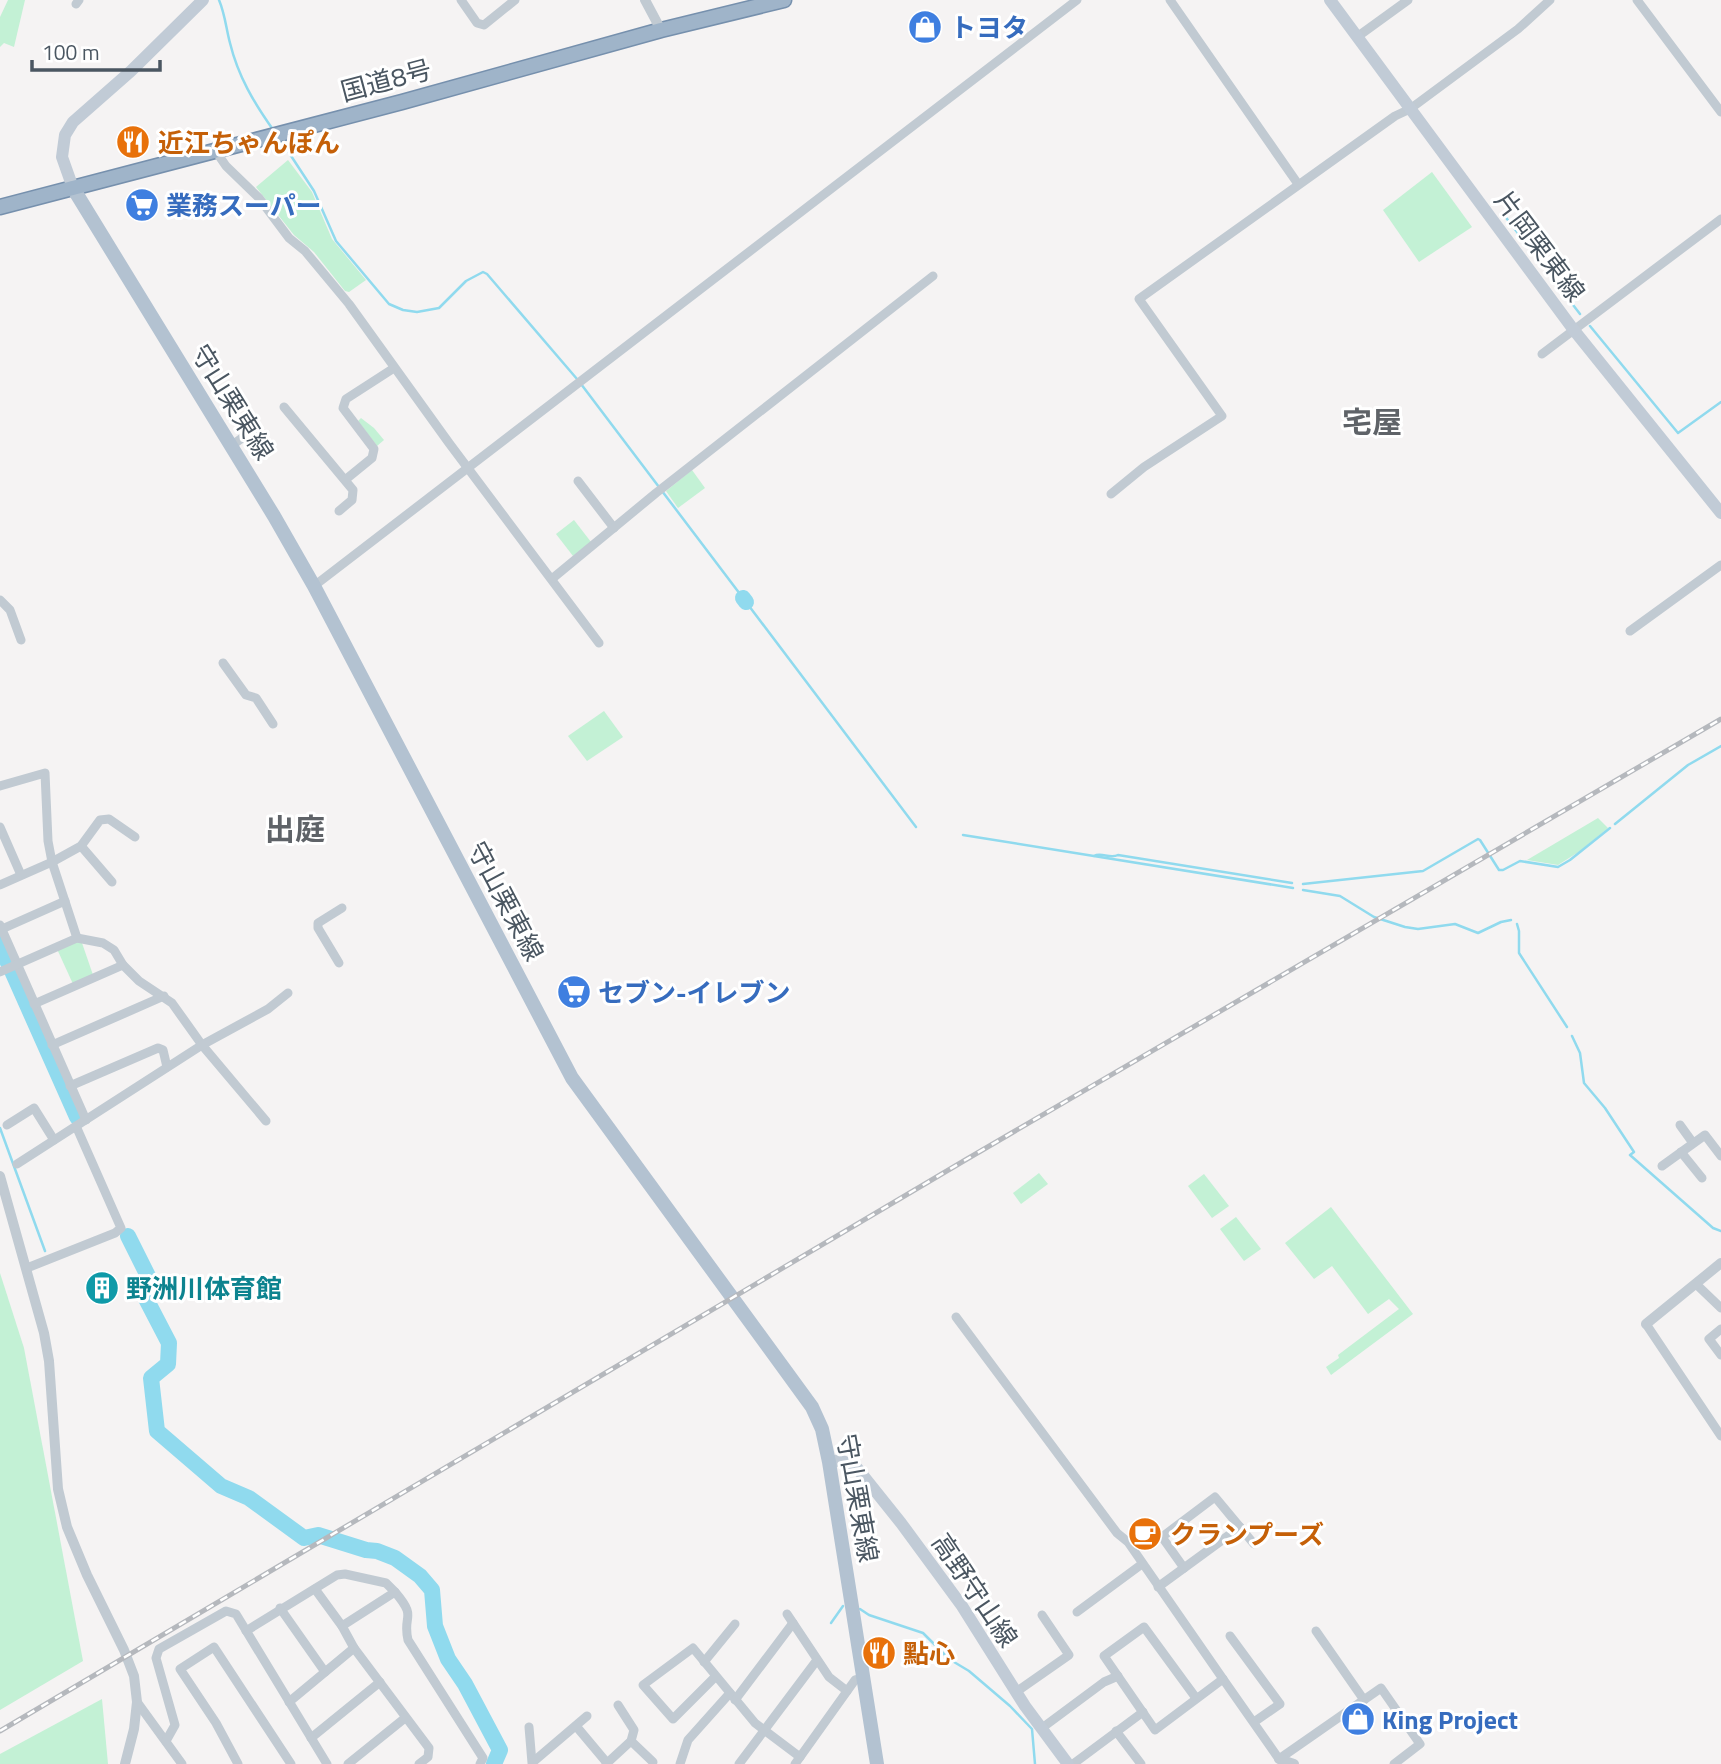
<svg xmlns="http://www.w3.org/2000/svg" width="1721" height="1764" font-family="'Titillium Web','Noto Sans JP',sans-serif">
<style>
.green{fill:#c3f1d5}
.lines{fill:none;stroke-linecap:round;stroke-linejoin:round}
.stream{stroke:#90daee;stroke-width:2.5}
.river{stroke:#90daee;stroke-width:16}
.trunk-casing{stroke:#7690ad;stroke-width:17}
.minor{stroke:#c1cad2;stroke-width:9}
.tertiary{stroke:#c1cad2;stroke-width:10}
.secondary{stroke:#c1cbd6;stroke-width:12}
.primary{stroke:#b3c2d1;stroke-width:14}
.trunk{stroke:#9fb4c9;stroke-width:14}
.rail-casing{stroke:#b5b8bd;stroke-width:5}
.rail{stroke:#fff;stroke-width:2.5;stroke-dasharray:8;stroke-linecap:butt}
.labels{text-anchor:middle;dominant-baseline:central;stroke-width:6;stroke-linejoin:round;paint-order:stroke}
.shop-label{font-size:26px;font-weight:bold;fill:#366cbe;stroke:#fff;text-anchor:start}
.street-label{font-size:26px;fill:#4a5661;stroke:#fff}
.food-label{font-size:26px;font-weight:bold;fill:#c56008;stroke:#fff;text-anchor:start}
.culture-label{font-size:26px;font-weight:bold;fill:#0d838f;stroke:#fff;text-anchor:start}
.quarter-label{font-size:30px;font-weight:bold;fill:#5f6368;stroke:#fff}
</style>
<rect width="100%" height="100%" fill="#f5f3f3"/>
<!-- green -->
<g class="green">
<path d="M8 0H25L14 47 4 43 0 47V17Z"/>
<path d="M288 160 312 192 332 239 366 280 349 292 345 291 314 252 294 235 256 187Z"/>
<path d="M1432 172 1472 227 1419 262 1383 210Z"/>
<path d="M361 418 374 428 384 440 377 446 358 421Z"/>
<path d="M692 470 705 488 678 508 666 491Z"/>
<path d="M574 520 591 542 573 556 556 534Z"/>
<path d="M604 711 623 737 587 761 568 736Z"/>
<path d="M1598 818 1608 828 1580 851 1558 865 1527 860Z"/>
<path d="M77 940 82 943 93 975 73 984 57 949Z"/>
<path d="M1039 1173 1048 1184 1021 1204 1013 1193Z"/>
<path d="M1204 1174 1229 1206 1212 1218 1188 1186Z"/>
<path d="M1331 1207 1413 1314 1331 1375 1326 1367 1339 1358 1338 1355 1399 1309 1389 1299 1368 1314 1332 1266 1314 1279 1285 1243Z"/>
<path d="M1236 1217 1261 1249 1244 1261 1220 1229Z"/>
<path d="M0 1273 24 1348 83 1661 0 1710Z"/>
<path d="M102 1699 108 1764H0V1754Z"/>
</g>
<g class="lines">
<!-- stream -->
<g class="stream">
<path d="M219 0C225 14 226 28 230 43 238 76 254 103 274 131"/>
<path d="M280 139 314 191 336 241 389 304 403 310 417 312 439 308 466 281 483 272 487 274 577 379"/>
<path d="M1504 215 1580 314"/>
<path d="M1590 326 1678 433 1721 402"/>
<path d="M581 384 743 598"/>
<path d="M746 602 916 827"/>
<path d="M1615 824 1688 765 1721 746"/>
<path d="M963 835 1293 888"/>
<path d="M1094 856C1101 852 1110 859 1118 855L1292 883"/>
<path d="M1303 884 1423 871 1478 839 1480 840 1499 870H1503L1520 861 1558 867 1570 860 1610 828"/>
<path d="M1303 890 1340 896 1374 917 1405 927 1418 929 1455 924 1478 933 1501 922 1511 920"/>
<path d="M1517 924 1519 931V953L1567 1027"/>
<path d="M1572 1036 1580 1053 1584 1083 1605 1108 1634 1152 1630 1155 1713 1228 1721 1231"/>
<path d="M0 1128 45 1251"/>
<path d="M860 1609 869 1615 923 1633 949 1659 969 1671 1010 1706 1032 1729 1035 1764"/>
<path d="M831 1623 843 1606"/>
</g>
<!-- river -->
<g class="river">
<path d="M743 598 746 602"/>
<path d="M0 944 8 963"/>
<path d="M12 971 77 1117"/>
<path d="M128 1236 149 1278 143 1293 169 1343 168 1364 151 1378 157 1431 221 1486 249 1498 304 1538 318 1535 366 1550 377 1551 395 1558 420 1576 432 1590 435 1626 448 1659 465 1684 500 1750 494 1764"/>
</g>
<!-- trunk casing -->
<g class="trunk-casing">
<path id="trunk" d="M0 207 402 102 661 30 784 0"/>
</g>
<!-- minor -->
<g class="minor">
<path d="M461 0 477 23 484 25 515 0"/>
<path d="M1170 0 1298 184"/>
<path d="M1637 0 1721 112"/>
<path d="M76 4 79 0"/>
<path d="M1357 37 1408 0"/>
<path d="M215 150 226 166 259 198 289 238 305 251 349 304 449 443 599 643"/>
<path d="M1542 354 1721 219"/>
<path d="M284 407 353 490 352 500 339 511"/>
<path d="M231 446 256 428"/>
<path d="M345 480 372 458 374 449 343 408 346 399 394 368"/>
<path d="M578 481 614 528"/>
<path d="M1111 494 1144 467 1222 416 1139 299 1395 116 1410 109 1518 29 1550 0"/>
<path d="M553 578 656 493 933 276"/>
<path d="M314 586 1077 0"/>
<path d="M0 600 10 610 21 640"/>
<path d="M1630 631 1721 565"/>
<path d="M223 663 246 695 256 698 273 724"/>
<path d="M0 786 45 773 48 841 52 862 77 938"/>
<path d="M0 827 21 875"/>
<path d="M81 846 112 882"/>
<path d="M0 885 52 862 81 846 100 820 109 819 135 837"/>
<path d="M0 925 86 1120"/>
<path d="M2 929 65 901"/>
<path d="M339 963 318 928V923L342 908"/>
<path d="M0 972 77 938 103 943 114 950 123 965 139 981 172 1003 202 1045 266 1121"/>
<path d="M34 1004 123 965"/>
<path d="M52 1045 164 996"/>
<path d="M70 1086 158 1048 163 1050 167 1067"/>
<path d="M7 1125 34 1108 54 1140"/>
<path d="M1680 1125 1693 1143"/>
<path d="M1681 1152 1702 1178"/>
<path d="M17 1164 202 1045 268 1009 288 993"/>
<path d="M1662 1166 1705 1135 1721 1156"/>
<path d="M27 1268 115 1233 121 1228 76 1126"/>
<path d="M1696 1284 1721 1308"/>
<path d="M956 1317 1117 1533 1128 1542 1223 1679"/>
<path d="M1646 1324 1721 1436"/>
<path d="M1721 1329 1709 1339 1721 1355"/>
<path d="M1184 1568 1162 1537 1215 1497 1254 1544"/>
<path d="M1158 1587 1240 1527"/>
<path d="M315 1589 342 1626 354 1648 429 1748 428 1757 419 1764"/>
<path d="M395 1592C418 1619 402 1614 408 1640L483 1758 480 1764"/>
<path d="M280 1608 325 1672"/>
<path d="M1077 1612 1142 1564"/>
<path d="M787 1614 829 1677 847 1691"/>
<path d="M246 1631 337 1575 345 1574 386 1583 395 1592 342 1626"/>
<path d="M1316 1631 1364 1700"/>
<path d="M1230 1636 1280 1704 1254 1722"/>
<path d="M704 1662 735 1624"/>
<path d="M716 1676 673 1719 643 1685 693 1648 755 1723 800 1757"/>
<path d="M1016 1692 1069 1655 1042 1615"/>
<path d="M1196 1698 1144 1627 1104 1656 1155 1730 1223 1679 1279 1759 1381 1688 1420 1744 1394 1764"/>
<path d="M735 1700 793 1623"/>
<path d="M137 1702 182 1764"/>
<path d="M289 1702 354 1648"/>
<path d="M576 1726 607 1763"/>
<path d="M529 1727 532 1763"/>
<path d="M1042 1728 1104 1682 1118 1676"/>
<path d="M1116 1731 1141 1764"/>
<path d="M311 1738 380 1682"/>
<path d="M166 1741 175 1725 156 1658 159 1649 226 1611 236 1614 327 1764"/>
<path d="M631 1741 653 1762"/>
<path d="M533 1762 587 1716"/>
<path d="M238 1764 216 1723 180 1669 214 1647 291 1764"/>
<path d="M348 1764 405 1718"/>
<path d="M606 1764 631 1741 634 1730 618 1705"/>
<path d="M680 1764 688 1740 730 1693"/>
<path d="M739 1764 817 1660"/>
<path d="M795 1764 855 1680 864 1678"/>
<path d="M1073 1764 1143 1712"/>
</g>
<!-- tertiary -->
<g class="tertiary">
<path d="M645 0 661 30"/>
<path d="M0 1176 44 1333 49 1361 58 1489 67 1527 87 1575 124 1650 134 1676 137 1702 134 1729 125 1764"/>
<path d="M1646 1324 1721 1263"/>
<path d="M1279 1759 1294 1764"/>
</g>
<!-- secondary -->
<g class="secondary">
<path d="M1330 0 1573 329 1721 513"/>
<path d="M73 188 62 157 65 135 73 122 131 71 203 0"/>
<path d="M829 1462 841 1460 857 1468 901 1523 962 1606 1025 1706 1068 1764"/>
</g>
<!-- primary -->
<path class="primary" d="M73 188 274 516 314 586 572 1078 812 1407 822 1429 829 1462 877 1764"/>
<!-- trunk -->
<use href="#trunk" class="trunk"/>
<!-- rail casing -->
<g class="rail-casing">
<path id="rail" d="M0 1731 967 1159 1721 719"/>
</g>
<!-- rail -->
<use href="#rail" class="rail"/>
</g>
<!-- icons -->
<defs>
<g id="shop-disc" transform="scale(1.75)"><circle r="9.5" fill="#3f7fe0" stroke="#fff"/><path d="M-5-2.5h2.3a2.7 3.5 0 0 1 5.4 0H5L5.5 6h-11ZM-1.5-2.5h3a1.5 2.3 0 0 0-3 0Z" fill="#fff"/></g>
<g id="restaurant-disc" transform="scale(1.75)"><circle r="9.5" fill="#e8710a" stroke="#fff"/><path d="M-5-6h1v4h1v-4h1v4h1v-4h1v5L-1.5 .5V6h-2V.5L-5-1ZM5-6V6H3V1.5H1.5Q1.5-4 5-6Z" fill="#fff"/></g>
<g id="supermarket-disc" transform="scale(1.75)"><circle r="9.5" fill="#3f7fe0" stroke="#fff"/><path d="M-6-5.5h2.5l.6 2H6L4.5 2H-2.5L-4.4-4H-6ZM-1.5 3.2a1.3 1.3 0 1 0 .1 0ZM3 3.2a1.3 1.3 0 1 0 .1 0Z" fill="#fff"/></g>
<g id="building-disc" transform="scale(1.75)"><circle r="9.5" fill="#0f9aa8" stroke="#fff"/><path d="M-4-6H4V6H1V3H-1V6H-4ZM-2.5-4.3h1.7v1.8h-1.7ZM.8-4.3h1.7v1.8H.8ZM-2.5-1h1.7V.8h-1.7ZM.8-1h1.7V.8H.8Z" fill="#fff"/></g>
<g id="cafe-disc" transform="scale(1.75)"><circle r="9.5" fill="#e8710a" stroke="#fff"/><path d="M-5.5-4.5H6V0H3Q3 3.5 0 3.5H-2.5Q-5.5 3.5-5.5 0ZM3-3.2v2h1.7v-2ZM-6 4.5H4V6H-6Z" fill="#fff"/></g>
</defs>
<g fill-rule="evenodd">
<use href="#shop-disc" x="925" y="27"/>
<use href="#restaurant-disc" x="133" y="142"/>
<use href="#supermarket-disc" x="142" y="205"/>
<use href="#supermarket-disc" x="574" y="992"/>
<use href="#building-disc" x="102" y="1288"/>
<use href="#cafe-disc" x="1145" y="1534"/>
<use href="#restaurant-disc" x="879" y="1653"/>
<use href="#shop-disc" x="1358" y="1719"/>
</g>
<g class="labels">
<!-- shop labels -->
<g class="shop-label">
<text x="950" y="27">トヨタ</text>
<text x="166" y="205">業務スーパー</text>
<text x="598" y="992">セブン-イレブン</text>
<text x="1382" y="1719">King Project</text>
</g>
<!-- street labels -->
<g class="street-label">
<text transform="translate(386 80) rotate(-15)">国道8号</text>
<text transform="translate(1540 246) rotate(53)">片岡栗東線</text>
<text transform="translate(233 402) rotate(58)">守山栗東線</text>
<text transform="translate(506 901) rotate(62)">守山栗東線</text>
<text transform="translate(858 1498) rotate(80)">守山栗東線</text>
<text transform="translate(975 1590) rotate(56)">高野守山線</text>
</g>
<!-- food labels -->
<g class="food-label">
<text x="158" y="142">近江ちゃんぽん</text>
<text x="1170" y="1534">クランプーズ</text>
<text x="903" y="1653">點心</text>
</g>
<!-- culture labels -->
<g class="culture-label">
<text x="126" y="1288">野洲川体育館</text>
</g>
<!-- quarter labels -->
<g class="quarter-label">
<text x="1372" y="422">宅屋</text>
<text x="295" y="829">出庭</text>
</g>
</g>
<!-- scale -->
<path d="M32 60v10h128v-10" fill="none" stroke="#4a5661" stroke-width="3.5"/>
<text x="42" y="60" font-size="21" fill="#4a5661" stroke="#ffffff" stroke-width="5" paint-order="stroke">100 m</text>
</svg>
